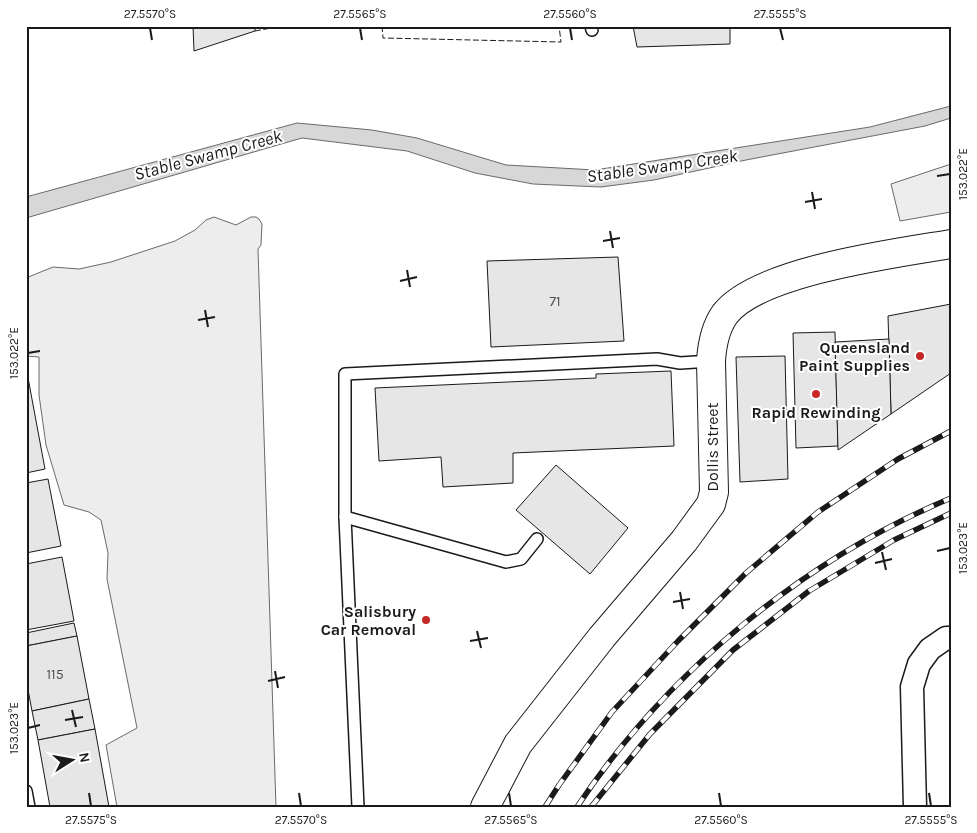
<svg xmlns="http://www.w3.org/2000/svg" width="977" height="833" font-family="Karla,sans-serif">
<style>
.built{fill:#ededed;stroke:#6a6a6a}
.water{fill:#d7d7d7;stroke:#6a6a6a}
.building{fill:#e6e6e6;stroke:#1a1a1a}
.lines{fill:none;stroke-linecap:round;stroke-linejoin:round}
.lane-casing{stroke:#1a1a1a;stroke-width:14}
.street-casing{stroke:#1a1a1a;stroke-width:25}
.secondary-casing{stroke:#1a1a1a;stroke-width:30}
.lane{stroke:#fff;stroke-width:11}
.street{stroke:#fff;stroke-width:22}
.secondary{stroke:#fff;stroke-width:28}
.rail-casing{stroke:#1a1a1a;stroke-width:5.5}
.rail{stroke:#fff;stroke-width:4;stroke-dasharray:11;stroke-linecap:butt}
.fence{stroke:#1a1a1a;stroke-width:1;stroke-dasharray:6 2.5;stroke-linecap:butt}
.ticks{fill:none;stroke:#1a1a1a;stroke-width:2}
.poi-dot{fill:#c62828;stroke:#fff;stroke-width:2}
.labels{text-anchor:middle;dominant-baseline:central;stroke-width:4;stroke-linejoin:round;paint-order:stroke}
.number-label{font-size:14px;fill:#4d4d4d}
.poi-label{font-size:16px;font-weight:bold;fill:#1a1a1a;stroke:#fff;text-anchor:end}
.street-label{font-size:16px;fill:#1a1a1a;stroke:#fff}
.water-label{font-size:18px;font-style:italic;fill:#1a1a1a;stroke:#fff}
.neatline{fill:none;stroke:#1a1a1a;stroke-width:2}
.ticks-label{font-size:12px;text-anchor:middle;fill:#1a1a1a}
</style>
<rect width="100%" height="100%" fill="#fff"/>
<!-- built -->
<g class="built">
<path d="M951 164V212L900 221 891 184Z"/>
<path d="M214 217 236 225 251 217H256L259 219 262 224 261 245 258 249 276 807H117L106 745 137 728 107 579 108 553 101 520 89 512 64 505 46 445 39 395V357L26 356V278L53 267 79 269 111 262 175 241 195 230 206 220Z"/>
</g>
<!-- water -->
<path class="water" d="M951 106V118L925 126 746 160 654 180 601 187 533 184 475 173 407 151 302 138 26 218V197L297 123 372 130 417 138 506 165 595 170 870 127Z"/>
<!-- building -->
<g class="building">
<path d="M193 26H255V31L194 51Z"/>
<path d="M633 26H730V44L637 47Z"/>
<path d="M618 257 624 341 491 347 487 261Z"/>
<path d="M951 304V373L891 414 888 316Z"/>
<path d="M835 332 838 446 796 448 793 333Z"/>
<path d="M889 339 891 414 838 450 835 342Z"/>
<path d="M785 356 788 479 740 482 736 357Z"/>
<path d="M26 367 45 469 26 473Z"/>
<path d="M671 371 674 446 513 453V483L443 487 441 457 379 461 375 388 596 378V374Z"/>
<path d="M556 465 628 528 590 574 516 510Z"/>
<path d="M48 479 61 546 26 553V483Z"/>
<path d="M62 557 74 621 26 630V564Z"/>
<path d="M74 623 77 636 26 646V633Z"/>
<path d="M77 636 89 699 32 711 26 679V646Z"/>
<path d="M89 699 95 729 38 740 32 711Z"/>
<path d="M95 729 109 807H50L38 740Z"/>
</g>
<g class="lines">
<!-- lane casing -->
<g class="lane-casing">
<g id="lane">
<path d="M591 26 592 30"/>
<path d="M345 517 506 562 521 559 537 539"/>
<path d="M26 791 29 807"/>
<path d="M358 807 345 517V374L657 359 680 363 711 361"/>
</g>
</g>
<!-- street casing -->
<g class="street-casing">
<path id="street" d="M915 807 912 687 919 664 930 649 946 638H951"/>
</g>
<!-- secondary casing -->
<g class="secondary-casing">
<path id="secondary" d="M485 807 518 744 602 637 684 541 711 504 714 492 711 361C712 345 715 328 725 314 758 271 897 253 951 244"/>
</g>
<!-- lane -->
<use href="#lane" class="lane"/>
<!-- street -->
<use href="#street" class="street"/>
<!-- secondary -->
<use href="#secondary" class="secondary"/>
<!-- rail casing -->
<g class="rail-casing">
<g id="rail">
<path d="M545 807 559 785 612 712 678 641 746 573 818 512 898 459 951 431"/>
<path d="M577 807C666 673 803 560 951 498"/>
<path d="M591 807 650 734 733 650 809 591 894 540 951 513"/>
</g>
</g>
<!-- rail -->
<use href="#rail" class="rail"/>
<!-- fence -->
<g class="fence">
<path d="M382 26 383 38 561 42 559 26"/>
<path d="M255 31 282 26"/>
</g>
</g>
<!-- ticks -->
<path class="ticks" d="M150 28 152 40M360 28 362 40M570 28 572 40M780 28 783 40M937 176 950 174M812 192 815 209M805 202 822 199M610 231 613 248M603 241 620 238M407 270 410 287M400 281 417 277M205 310 208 327M198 320 215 317M28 353 40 351M937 551 950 548M882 552 886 570M875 563 892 559M680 592 683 609M673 602 690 599M477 631 481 648M470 641 488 638M275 671 278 688M268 681 285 677M72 710 76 727M65 720 83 717M28 728 40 725M89 793 91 806M299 793 301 806M509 793 511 806M719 793 721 806M929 793 931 806"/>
<!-- markers -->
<g class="poi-dot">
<circle cx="920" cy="356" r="5"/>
<circle cx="816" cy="394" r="5"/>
<circle cx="426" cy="620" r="5"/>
</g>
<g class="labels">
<!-- number labels -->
<g class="number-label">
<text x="555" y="301">71</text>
<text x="55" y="674">115</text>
</g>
<!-- poi labels -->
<g class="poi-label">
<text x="910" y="347">Queensland<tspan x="910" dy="18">Paint Supplies</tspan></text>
<text x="816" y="412" text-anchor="middle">Rapid Rewinding</text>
<text x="416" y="611">Salisbury<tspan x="416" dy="18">Car Removal</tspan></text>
</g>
<!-- street labels -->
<g class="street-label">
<text transform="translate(712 447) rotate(-90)">Dollis Street</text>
</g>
<!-- water labels -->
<g class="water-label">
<text transform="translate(208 155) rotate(-15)">Stable Swamp Creek</text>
<text transform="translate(662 166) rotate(-8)">Stable Swamp Creek</text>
</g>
</g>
<!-- border -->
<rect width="977" height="833" fill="none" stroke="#ffffff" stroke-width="55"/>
<!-- north arrow -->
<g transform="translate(72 760) rotate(79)" stroke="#ffffff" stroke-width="4" paint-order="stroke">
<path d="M0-4L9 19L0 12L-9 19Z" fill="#1a1a1a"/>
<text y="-8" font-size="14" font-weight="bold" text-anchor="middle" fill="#1a1a1a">N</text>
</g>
<rect x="28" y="28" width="922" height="778" class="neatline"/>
<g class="ticks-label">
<text x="150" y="18">27.5570°S</text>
<text x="360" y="18">27.5565°S</text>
<text x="570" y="18">27.5560°S</text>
<text x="780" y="18">27.5555°S</text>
<text transform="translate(963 174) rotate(-90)" y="4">153.022°E</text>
<text transform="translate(14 353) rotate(-90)" y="4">153.022°E</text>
<text transform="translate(963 548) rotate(-90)" y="4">153.023°E</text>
<text transform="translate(14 728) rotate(-90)" y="4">153.023°E</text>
<text x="91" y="824">27.5575°S</text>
<text x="301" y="824">27.5570°S</text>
<text x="511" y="824">27.5565°S</text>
<text x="721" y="824">27.5560°S</text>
<text x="931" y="824">27.5555°S</text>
</g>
</svg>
